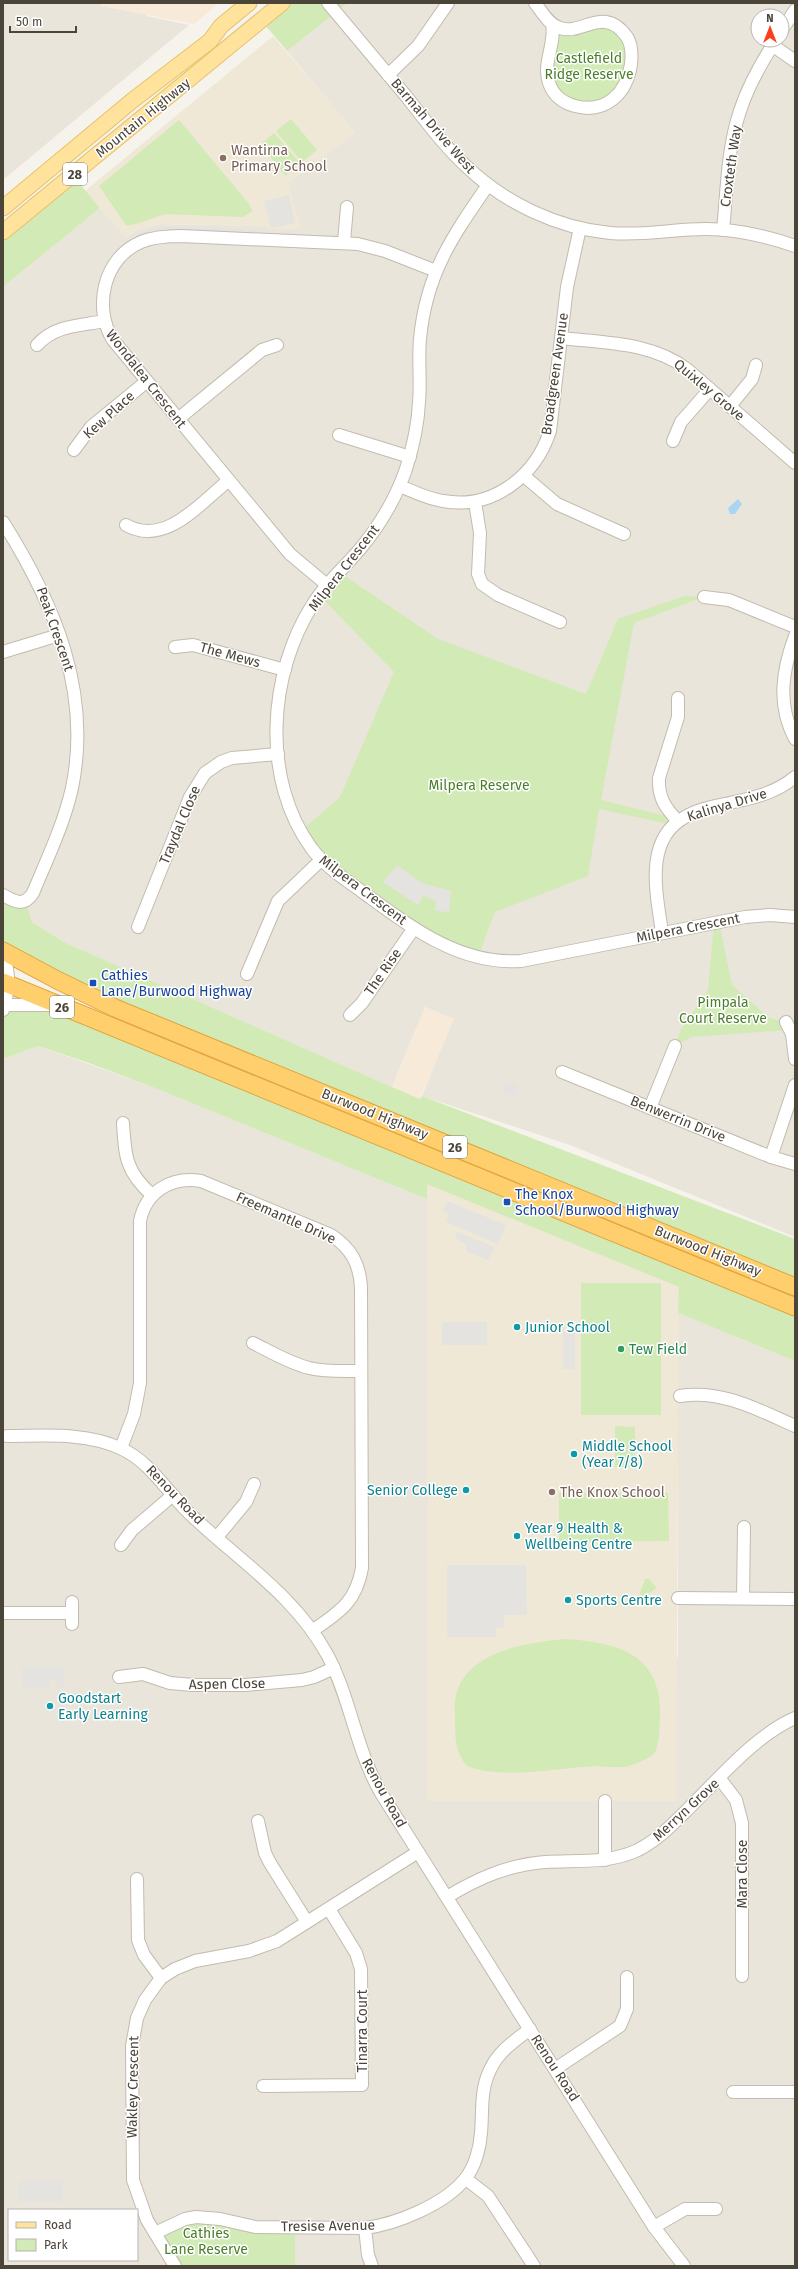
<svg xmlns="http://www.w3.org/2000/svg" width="798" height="2269" font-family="'Fira Sans',sans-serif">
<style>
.residential{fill:#eae5da;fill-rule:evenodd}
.commercial{fill:#f7ead8}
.education{fill:#efe8d6}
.green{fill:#d2eab5}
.parking{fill:#e5e3e0}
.water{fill:#a9d4f2}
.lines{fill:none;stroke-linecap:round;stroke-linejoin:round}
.minor-casing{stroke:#c2bbae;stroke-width:14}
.major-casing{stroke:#e6c16a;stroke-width:17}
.highway-casing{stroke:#e0a43c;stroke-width:19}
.minor{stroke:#fff;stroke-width:12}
.major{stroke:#ffe39c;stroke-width:15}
.highway{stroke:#ffcf6e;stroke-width:17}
.education-dot{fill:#8d6e63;stroke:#fff;stroke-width:1.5}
.transit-dot{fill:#1a4fb4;stroke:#fff;stroke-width:1.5}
.culture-dot{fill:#0f9aa8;stroke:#fff;stroke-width:1.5}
.leisure-dot{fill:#2e9e5b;stroke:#fff;stroke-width:1.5}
.labels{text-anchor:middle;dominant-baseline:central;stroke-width:3;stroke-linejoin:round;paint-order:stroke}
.shield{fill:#fff;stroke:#817c74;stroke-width:1}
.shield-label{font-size:13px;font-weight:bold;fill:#4b4439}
.park-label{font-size:14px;fill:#4a7f2a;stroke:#fff}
.street-label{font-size:14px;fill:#4b4439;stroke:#fff}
.education-label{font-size:14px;fill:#785e54;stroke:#fff;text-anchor:start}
.transit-label{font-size:14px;fill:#164399;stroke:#fff;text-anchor:start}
.culture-label{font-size:14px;fill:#0d838f;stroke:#fff;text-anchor:start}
.leisure-label{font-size:14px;fill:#27864d;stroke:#fff;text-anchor:start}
</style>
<rect width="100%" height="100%" fill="#f6f3ec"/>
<!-- residential -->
<g class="residential">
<path d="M3 3H101V6L144 14 147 16 189 25 3 180Z"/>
<path d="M348 3H795V1237L570 1145 422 1096 453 1019 425 1007 392 1087 66 943 32 922 26 901 3 895V287L100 208 126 237 140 229 160 224 266 226 269 229 288 183 355 133 287 51ZM758 16H782V40H758Z"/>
<path d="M38 1046 145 1084 427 1199 428 1801H618L678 1656V1313L795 1361V2266H3V1059ZM9 2210H137V2260H9Z"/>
</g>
<!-- commercial -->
<g class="commercial">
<path d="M101 3H219L194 24 101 6Z"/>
<path d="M425 1007 454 1019 420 1099 392 1087Z"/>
</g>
<!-- education -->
<g class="education">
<path d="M273 36 356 133 288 183 301 229H269L266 226 160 224 140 229 126 237 85 191Z"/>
<path d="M427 1183 679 1287 676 1801H427Z"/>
</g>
<!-- green -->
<g class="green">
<path d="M282 3H348L287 51 261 20Z"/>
<path d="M615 26 632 57 612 101 572 106 548 78 553 30Z"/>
<path d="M291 119 317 150 302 162 276 131Z"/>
<path d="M179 120 249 204 252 211 243 217 166 214C156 216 133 227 126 225L99 186Z"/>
<path d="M274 133 300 163 286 176 260 145Z"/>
<path d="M73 176 100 208 3 287V232Z"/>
<path d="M339 572 438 639 586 694 618 619 684 596 704 597 634 623 601 800 674 818 673 825 599 809 588 876 495 912 478 957 457 951 343 878 302 830 340 797 394 672 319 595Z"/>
<path d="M3 895 26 901 32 922 66 943 392 1087 420 1099 422 1096 795 1239V1287L572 1195 3 951Z"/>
<path d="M719 922 732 985 769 1018 786 1022 790 1030 691 1037 675 1046 681 1029 708 990 714 923Z"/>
<path d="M56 1004 795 1307V1361L678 1313 679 1287 427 1184V1199L145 1084 86 1062 38 1046 3 1059V1010Z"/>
<rect x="581" y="1283" width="80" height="132"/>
<path d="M615 1426 635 1427V1467H615Z"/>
<path d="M559 1493H668L669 1541 559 1542Z"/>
<path d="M645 1579H649L657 1588 637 1601Z"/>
<path d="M567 1639C620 1643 663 1655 660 1718 659 1729 660 1745 654 1754 647 1759 636 1764 629 1766 618 1769 606 1766 595 1766 558 1768 502 1780 467 1766 455 1752 455 1737 455 1720 455 1712 454 1703 456 1695 467 1650 529 1642 567 1639Z"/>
<path d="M185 2219 295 2227V2266H175L155 2233Z"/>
</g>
<!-- parking -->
<g class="parking">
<path d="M289 195 295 223 271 228 264 201Z"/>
<path d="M165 226 257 230V240L181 236 134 246 131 239 138 234Z"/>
<path d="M397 865 422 883 451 891 449 912 435 911 436 901 423 896 418 905 389 886 383 882Z"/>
<path d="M506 1082 519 1086 515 1097 502 1093Z"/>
<path d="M447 1201 506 1225 498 1244 446 1222 449 1214 443 1211Z"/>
<path d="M457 1232 495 1247 488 1260 465 1251 467 1245 455 1238Z"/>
<rect x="442" y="1322" width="45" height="23"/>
<rect x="563" y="1332" width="12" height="37"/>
<path d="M447 1565H526L527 1615H504V1628H496V1637H447Z"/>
<path d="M22 1667H64L65 1687H57V1680H49V1689H22Z"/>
<rect x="19" y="2181" width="44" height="21"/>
</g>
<!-- water -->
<path class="water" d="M738 499 742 504 735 514H730L728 508Z"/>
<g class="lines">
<!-- minor casing -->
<g class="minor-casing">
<g id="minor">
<path d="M328 3C354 34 380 65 406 96 425 120 444 146 467 167 505 203 557 228 610 233 642 236 674 229 706 229 737 229 766 236 795 246"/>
<path d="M535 3C542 12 549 25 560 28 582 36 604 4 627 37 632 45 632 55 631 64 627 94 605 114 575 106 563 103 553 95 549 83 542 63 556 44 552 24"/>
<path d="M782 30 795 10"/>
<path d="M772 45 795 61"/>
<path d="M388 75 418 46 448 3"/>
<path d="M488 185C452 237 426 274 420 339 418 360 421 381 419 402 418 425 413 447 406 469 396 498 380 525 360 549 345 567 326 583 313 604 268 674 261 780 312 849 326 867 345 879 364 893 411 927 459 965 521 961L745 917 770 915 795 917"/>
<path d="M723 230C727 191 727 149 740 111 748 86 761 63 776 40"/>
<path d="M344 242 347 207"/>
<path d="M561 338C604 343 653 342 688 370L795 463"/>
<path d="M37 345C55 325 79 326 104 321"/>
<path d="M730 406 752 379 756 365"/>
<path d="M178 419 262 350 277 345"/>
<path d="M339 435 410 457"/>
<path d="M673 441 681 422 710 389"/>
<path d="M74 450 91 427 146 382"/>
<path d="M524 476 557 504 624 534"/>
<path d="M400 486C414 492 428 499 443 501 492 510 535 477 550 431L567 287 580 228"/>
<path d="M475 502 480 533 478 574 482 584 498 595 560 622"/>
<path d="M3 522C54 603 92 691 72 788 64 824 47 859 33 893 24 907 15 902 3 895"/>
<path d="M126 525C165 547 199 504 228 481"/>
<path d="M327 585 290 554 113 340C93 308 103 258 141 242 153 237 167 236 181 236L358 244 385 251 436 271"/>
<path d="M704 597 729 600 795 627"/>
<path d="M795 636C782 671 777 705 795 739"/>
<path d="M175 647 193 645 285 670"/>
<path d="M3 652 59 635"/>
<path d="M678 698V717L659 778C658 797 665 808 678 821"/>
<path d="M138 927 190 797 205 773 221 762 232 758 278 754"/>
<path d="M662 933C657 895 643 840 685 817 700 808 718 806 734 802 757 797 777 792 795 777"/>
<path d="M247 974 278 901 321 860"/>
<path d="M5 1005H54"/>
<path d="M3 1010 9 985 5 952"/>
<path d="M350 1015 362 1003 414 928"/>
<path d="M786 1022 792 1034 795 1059"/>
<path d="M562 1072 771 1157 795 1164"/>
<path d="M650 1108 675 1046"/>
<path d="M123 1123C125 1157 126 1172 152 1195"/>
<path d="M771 1157 795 1085"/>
<path d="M253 1343C271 1352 289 1363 309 1368 326 1372 344 1371 361 1371"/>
<path d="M680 1396C720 1389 759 1410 795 1426"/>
<path d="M7 1436C44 1436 85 1432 120 1448 151 1462 166 1491 190 1514 238 1560 295 1595 328 1656 351 1700 356 1750 381 1793L654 2227 684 2266"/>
<path d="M121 1448 134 1414 140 1383V1221C146 1191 172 1176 201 1181L331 1235C351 1248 360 1264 361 1288L362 1568C356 1603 338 1613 312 1631"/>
<path d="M217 1537 246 1502 254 1484"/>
<path d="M121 1545 132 1530 173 1495"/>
<path d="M678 1598 795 1599"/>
<path d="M743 1598 744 1527"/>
<path d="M72 1602V1624"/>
<path d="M3 1613H71"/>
<path d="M119 1677 143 1674 170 1683 193 1685H245L302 1680 314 1677 334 1668"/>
<path d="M720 1779 736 1800 742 1823V1976"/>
<path d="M605 1801V1860"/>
<path d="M258 1821 265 1853 270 1863 307 1922"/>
<path d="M137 1879 138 1940 144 1955 161 1978"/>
<path d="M447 1897C478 1878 508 1865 545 1862 577 1860 608 1864 638 1850 657 1840 670 1827 685 1812 716 1782 755 1735 795 1718"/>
<path d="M555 2069 620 2026 627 2009V1977"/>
<path d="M263 2086 362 2085 361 1969 356 1953 329 1909"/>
<path d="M733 2092H795"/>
<path d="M466 2179 488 2196 534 2266"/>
<path d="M654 2227 685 2209H716"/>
<path d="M365 2228 368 2255 372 2266"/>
<path d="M155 2233 185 2219 196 2217 220 2219 255 2227 365 2228C397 2224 445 2204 465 2179 475 2167 480 2148 481 2133 483 2111 480 2090 490 2070 498 2052 514 2041 530 2029"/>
<path d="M175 2266 147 2220 133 2180 132 2046 137 2018 145 2000 161 1978 175 1969 195 1961 249 1951 277 1941 418 1852"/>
</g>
</g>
<!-- major casing -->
<g class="major-casing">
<g id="major">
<path d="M3 208 133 100 210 41 221 26 249 3"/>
<path d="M3 232 282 3"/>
</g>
</g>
<!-- highway casing -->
<g class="highway-casing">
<g id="highway">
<path d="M3 951 57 980 115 1008 795 1287"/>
<path d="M3 982 795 1307"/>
</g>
</g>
<!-- minor -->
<use href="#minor" class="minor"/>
<!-- major -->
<use href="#major" class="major"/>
<!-- highway -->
<use href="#highway" class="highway"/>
</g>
<!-- markers -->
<g class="education-dot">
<circle cx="223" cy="158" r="4"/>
<circle cx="552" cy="1492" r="4"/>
</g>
<g class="transit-dot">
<rect x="89" y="979" width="8" height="8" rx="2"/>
<rect x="503" y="1198" width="8" height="8" rx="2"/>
</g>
<g class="culture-dot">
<circle cx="517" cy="1327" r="4"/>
<circle cx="574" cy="1454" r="4"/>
<circle cx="466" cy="1490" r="4"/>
<circle cx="517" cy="1536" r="4"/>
<circle cx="568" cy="1600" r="4"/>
<circle cx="50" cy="1706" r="4"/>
</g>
<circle class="leisure-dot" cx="621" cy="1349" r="4"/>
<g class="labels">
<!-- shield labels -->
<g class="shield">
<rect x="63" y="163" width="24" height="22" rx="3"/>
<rect x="50" y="996" width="24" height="22" rx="3"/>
<rect x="443" y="1136" width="24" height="22" rx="3"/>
</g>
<g class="shield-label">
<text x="75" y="174">28</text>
<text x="62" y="1007">26</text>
<text x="455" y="1147">26</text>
</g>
<!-- park labels -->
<g class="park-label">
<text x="589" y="58">Castlefield<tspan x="589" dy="16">Ridge Reserve</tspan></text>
<text x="479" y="785">Milpera Reserve</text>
<text x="723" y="1002">Pimpala<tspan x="723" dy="16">Court Reserve</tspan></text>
<text x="206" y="2233">Cathies<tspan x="206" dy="16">Lane Reserve</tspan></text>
</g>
<!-- street labels -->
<g class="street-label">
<text transform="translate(143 118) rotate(-39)">Mountain Highway</text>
<text transform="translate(433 126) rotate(49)">Barmah Drive West</text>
<text transform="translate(731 166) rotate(-82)">Croxteth Way</text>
<text transform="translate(555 374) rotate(-82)">Broadgreen Avenue</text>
<text transform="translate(146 379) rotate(52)">Wondalea Crescent</text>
<text transform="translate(709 390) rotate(40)">Quixley Grove</text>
<text transform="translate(109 415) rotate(-42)">Kew Place</text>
<text transform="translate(344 568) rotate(-52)">Milpera Crescent</text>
<text transform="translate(55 629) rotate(71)">Peak Crescent</text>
<text transform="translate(230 655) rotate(15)">The Mews</text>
<text transform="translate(727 805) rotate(-17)">Kalinya Drive</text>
<text transform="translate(180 825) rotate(-67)">Traydal Close</text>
<text transform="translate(363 890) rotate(37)">Milpera Crescent</text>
<text transform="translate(688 928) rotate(-11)">Milpera Crescent</text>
<text transform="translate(383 972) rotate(-55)">The Rise</text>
<text transform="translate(375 1114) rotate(22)">Burwood Highway</text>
<text transform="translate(678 1119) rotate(22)">Benwerrin Drive</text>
<text transform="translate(286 1218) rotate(24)">Freemantle Drive</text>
<text transform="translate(708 1251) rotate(22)">Burwood Highway</text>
<text transform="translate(175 1495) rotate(46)">Renou Road</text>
<text transform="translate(227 1684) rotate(-1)">Aspen Close</text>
<text transform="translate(384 1793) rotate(61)">Renou Road</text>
<text transform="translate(686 1810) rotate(-43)">Merryn Grove</text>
<text transform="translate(742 1874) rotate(-90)">Mara Close</text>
<text transform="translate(362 2031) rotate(-90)">Tinarra Court</text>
<text transform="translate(555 2068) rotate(57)">Renou Road</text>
<text transform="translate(133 2087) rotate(-89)">Wakley Crescent</text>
<text transform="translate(328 2226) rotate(-1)">Tresise Avenue</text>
</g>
<!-- education labels -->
<g class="education-label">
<text x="231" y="150">Wantirna<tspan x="231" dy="16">Primary School</tspan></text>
<text x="560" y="1492">The Knox School</text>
</g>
<!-- transit labels -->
<g class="transit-label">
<text x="101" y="975">Cathies<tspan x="101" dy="16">Lane/Burwood Highway</tspan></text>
<text x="515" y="1194">The Knox<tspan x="515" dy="16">School/Burwood Highway</tspan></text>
</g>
<!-- culture labels -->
<g class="culture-label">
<text x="525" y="1327">Junior School</text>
<text x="582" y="1446">Middle School<tspan x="582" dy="16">(Year 7/8)</tspan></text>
<text x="458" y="1490" text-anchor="end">Senior College</text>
<text x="525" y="1528">Year 9 Health &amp;<tspan x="525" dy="16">Wellbeing Centre</tspan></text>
<text x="576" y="1600">Sports Centre</text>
<text x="58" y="1698">Goodstart<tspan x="58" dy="16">Early Learning</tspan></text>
</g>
<!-- leisure labels -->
<g class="leisure-label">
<text x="629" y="1349">Tew Field</text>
</g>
</g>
<!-- border -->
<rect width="798" height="2269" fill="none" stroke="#4b4439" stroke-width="8"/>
<!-- legend -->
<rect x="8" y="2209" width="130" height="52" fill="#ffffff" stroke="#b7b4b0"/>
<rect x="16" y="2222" width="20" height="6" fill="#ffe39c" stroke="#b7b4b0"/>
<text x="44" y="2229" font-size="12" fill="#4b4439">Road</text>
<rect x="16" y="2239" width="20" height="12" fill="#d2eab5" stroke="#b7b4b0"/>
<text x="44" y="2249" font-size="12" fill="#4b4439">Park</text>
<!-- north arrow -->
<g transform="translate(770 28)"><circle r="19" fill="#ffffff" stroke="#b7b4b0"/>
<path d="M0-3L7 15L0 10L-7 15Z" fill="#fc3f1d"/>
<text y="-6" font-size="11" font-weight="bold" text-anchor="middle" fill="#4b4439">N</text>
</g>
<!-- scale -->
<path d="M10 26v6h66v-6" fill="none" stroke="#4b4439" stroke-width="2"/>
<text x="16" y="26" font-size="12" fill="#4b4439" stroke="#ffffff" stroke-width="3" paint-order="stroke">50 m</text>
</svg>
